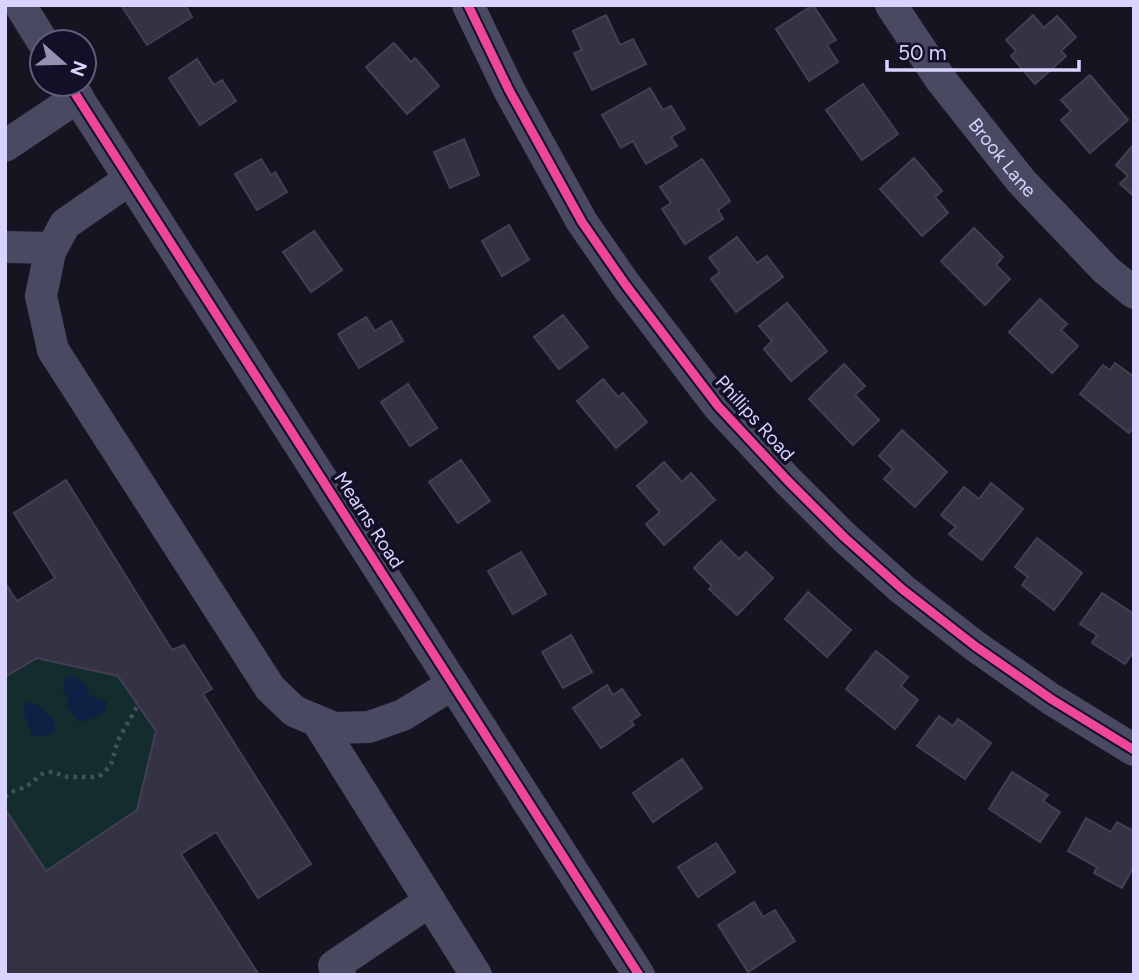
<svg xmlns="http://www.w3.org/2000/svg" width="1139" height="980" font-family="Figtree,sans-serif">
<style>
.green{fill:#132c2d}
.water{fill:#0d2144}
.building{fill:#343243;stroke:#433f54;stroke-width:2}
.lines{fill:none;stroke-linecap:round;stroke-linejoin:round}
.path{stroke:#44505f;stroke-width:4.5;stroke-dasharray:3.5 5;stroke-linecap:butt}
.minor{stroke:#4a4962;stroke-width:32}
.cycleway-casing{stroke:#130f26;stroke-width:13}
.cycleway{stroke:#ed469a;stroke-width:9}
.labels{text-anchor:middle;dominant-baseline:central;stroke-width:7;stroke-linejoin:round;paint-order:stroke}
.street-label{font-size:19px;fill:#d9d4ff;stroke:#130f26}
</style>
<rect width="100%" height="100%" fill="#161421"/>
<!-- green -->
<path class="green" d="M37 658 118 676 156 731 137 810 46 871 5 809V677Z"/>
<!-- water -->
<g class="water">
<path d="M66 676C81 676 85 683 90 696L106 701C106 706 107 708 103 712 98 718 84 722 77 721L67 706 69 699 63 690Z"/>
<path d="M27 702C40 703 54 716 56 730 47 737 42 738 32 734L23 711Z"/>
</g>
<!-- building -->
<g class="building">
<path d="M121 5H185L192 17 147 45Z"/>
<path d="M813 5 836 40 827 45 838 62 809 81 776 29Z"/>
<path d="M606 15 620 45 633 39 646 64 592 90 574 53 582 50 573 31Z"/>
<path d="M1033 15 1044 28 1057 16 1076 37 1061 51 1066 56 1035 84 1011 56 1016 51 1006 40Z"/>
<path d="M394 43 411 62 415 58 439 86 407 114 366 67Z"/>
<path d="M197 59 214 85 222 80 236 101 200 125 169 78Z"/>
<path d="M1090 75 1128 120 1090 153 1061 120 1071 111 1061 100Z"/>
<path d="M863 84 898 134 862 160 826 110Z"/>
<path d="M650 88 663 110 671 106 685 129 671 137 677 146 646 164 633 141 621 148 602 115Z"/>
<path d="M464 139 479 175 450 188 434 152Z"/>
<path d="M1134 144V196L1120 184 1128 176 1116 165Z"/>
<path d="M914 158 942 191 935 197 948 213 922 236 880 189Z"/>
<path d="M261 159 271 175 275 172 287 192 257 210 235 174Z"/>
<path d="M702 159 730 201 718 210 723 219 685 244 662 209 671 203 660 187Z"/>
<path d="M509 225 529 260 502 276 482 241Z"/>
<path d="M974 228 1003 257 996 265 1010 279 985 305 941 261Z"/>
<path d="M314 231 342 270 311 292 283 252Z"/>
<path d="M737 237 757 263 767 256 783 277 736 312 711 279 720 272 709 258Z"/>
<path d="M1040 299 1067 324 1061 330 1078 346 1052 373 1009 332Z"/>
<path d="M787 303 827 351 791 381 764 349 772 341 759 326Z"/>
<path d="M563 315 588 347 559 369 534 337Z"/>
<path d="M366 317 375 331 391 321 403 341 359 368 338 334Z"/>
<path d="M1115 363 1134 377V426L1129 433 1080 394 1103 365 1110 370Z"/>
<path d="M844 364 865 386 855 395 879 420 853 445 809 399Z"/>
<path d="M603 379 618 397 623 393 647 422 616 448 577 401Z"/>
<path d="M408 384 437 428 410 446 381 402Z"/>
<path d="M902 430 947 472 915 507 884 479 893 469 879 456Z"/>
<path d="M461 460 490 501 458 523 429 482Z"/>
<path d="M664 462 682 482 691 473 715 500 664 545 646 524 660 512 637 486Z"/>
<path d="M66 480 172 650 184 645 212 689 203 694 311 864 258 898 216 832 181 854 259 975H5V809L46 871 137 810 156 731 118 676 37 658 5 677V583L17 601 55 578 14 513Z"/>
<path d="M991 483 1023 509 982 560 949 534 956 527 941 515 964 487 979 499Z"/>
<path d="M1037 538 1082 573 1054 610 1022 585 1028 577 1015 567Z"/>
<path d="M721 541 739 559 746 552 773 578 737 615 709 589 712 586 694 568Z"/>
<path d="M521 552 546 594 513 614 488 571Z"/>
<path d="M808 592 851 630 827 657 785 619Z"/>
<path d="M1102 593 1134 614V651L1125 664 1092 643 1097 635 1080 624Z"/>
<path d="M571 635 592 672 563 688 542 652Z"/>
<path d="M876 651 908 677 901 686 918 700 895 729 846 689Z"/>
<path d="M607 685 613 695 622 689 640 715 631 721 634 725 601 748 573 708Z"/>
<path d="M939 716 953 726 958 719 991 743 965 779 917 746Z"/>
<path d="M682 759 702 788 653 822 633 793Z"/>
<path d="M1012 772 1048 795 1043 801 1060 812 1040 842 989 809Z"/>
<path d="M1086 818 1111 832 1117 822 1134 831V866L1122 888 1094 873 1097 867 1068 851Z"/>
<path d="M716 843 735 872 698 897 678 867Z"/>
<path d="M754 902 763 917 775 910 795 941 748 972 718 925Z"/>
</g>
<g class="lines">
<!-- path -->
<path class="path" d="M5 797 14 791 26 787 42 774 52 772 68 777H93L101 775 111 765 118 740 138 705"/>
<!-- minor -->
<g class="minor">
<path d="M20 5 43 42"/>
<path d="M468 5 509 90 582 222 625 284 718 406 788 481 844 537 902 589 975 646 1051 699 1134 750"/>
<path id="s1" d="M891 5 941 80 1022 182 1106 270 1134 293"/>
<path d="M69 84 639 975"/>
<path d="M5 146 78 97"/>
<path d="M130 179 65 224 50 252 41 296 53 350 270 688 294 711 334 728 369 727 403 715 453 684"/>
<path d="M5 247 52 248"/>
<path d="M317 721 476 975"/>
<path d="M340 975 334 966 430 901"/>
</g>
<!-- cycleway casing -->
<g class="cycleway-casing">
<g id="cycleway">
<path d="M468 5 509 90 582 222 625 284 718 406 788 481 844 537 902 589 975 646 1051 699 1134 750"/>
<path d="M69 84 639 975"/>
</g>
</g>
<!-- cycleway -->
<use href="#cycleway" class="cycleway"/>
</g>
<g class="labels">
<!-- street labels -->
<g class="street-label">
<text stroke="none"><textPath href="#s1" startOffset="189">Brook Lane</textPath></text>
<text transform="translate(755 418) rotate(48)">Phillips Road</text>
<text transform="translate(369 520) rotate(57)">Mearns Road</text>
</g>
</g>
<!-- border -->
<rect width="1139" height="980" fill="none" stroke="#d9d4ff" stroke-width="14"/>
<!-- north arrow -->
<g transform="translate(63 63) rotate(110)"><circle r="33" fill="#130f26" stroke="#625e7d" stroke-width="2"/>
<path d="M0-5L12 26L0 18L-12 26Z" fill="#9591b1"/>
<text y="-10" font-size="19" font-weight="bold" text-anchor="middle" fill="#d9d4ff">N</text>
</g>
<!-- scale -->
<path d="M887 60v10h192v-10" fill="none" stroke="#d9d4ff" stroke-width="3.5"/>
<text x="898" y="60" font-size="21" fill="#d9d4ff" stroke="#130f26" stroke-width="5" paint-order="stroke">50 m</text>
</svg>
